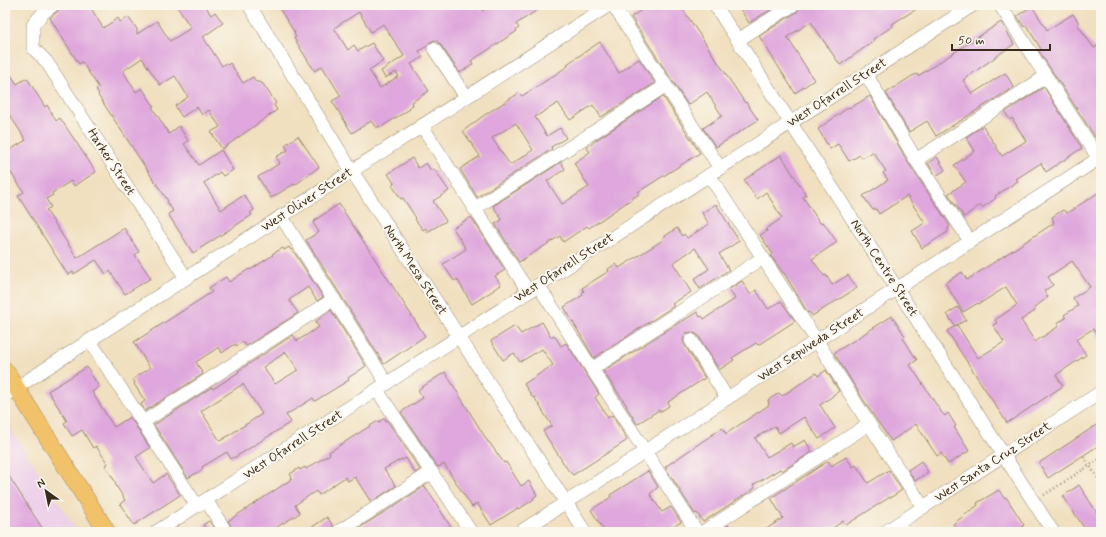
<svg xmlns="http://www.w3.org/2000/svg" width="1106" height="537" font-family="Mynerve,sans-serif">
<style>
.built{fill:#edd1e9}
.building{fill:#dfa7dd;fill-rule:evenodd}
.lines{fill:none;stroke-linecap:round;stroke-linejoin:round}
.minor-casing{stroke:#96856f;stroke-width:14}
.major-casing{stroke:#96856f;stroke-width:18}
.path{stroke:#96856f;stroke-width:2.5;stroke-dasharray:1 3;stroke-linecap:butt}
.minor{stroke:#fff;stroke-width:13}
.major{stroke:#f2c26a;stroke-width:17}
.labels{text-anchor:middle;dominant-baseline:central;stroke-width:4;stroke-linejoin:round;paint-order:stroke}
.street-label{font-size:13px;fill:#3b2a1e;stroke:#fbf7ec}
</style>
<rect width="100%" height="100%" fill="#fbf7ec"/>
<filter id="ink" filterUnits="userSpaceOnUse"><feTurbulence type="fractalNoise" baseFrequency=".025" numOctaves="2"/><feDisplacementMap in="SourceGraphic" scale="8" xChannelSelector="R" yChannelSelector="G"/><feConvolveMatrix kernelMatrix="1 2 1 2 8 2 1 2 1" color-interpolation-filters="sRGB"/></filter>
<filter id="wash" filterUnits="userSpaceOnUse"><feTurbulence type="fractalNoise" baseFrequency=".012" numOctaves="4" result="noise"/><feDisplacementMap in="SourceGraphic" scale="16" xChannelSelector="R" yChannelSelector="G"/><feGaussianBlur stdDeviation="0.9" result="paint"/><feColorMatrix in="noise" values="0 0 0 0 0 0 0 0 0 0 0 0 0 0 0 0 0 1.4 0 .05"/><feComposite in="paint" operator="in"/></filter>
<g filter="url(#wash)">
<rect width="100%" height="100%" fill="#f1e0c0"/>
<!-- built -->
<path class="built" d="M5 420 78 532H5Z"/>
<g id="blocks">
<!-- building -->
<g class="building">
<path d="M61 5H89L103 28 118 18 120 22 128 17 137 29V34L157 21 170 41 191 28 176 5H205L211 15 215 12 223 23 203 37 222 66 226 63 228 65 230 63 243 83 253 77 256 82H260L263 84 276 103 274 105 277 110 222 149 211 132 220 127 209 110 202 115 197 107 182 117 175 106 188 97 175 76 160 85 142 58 123 71 136 92 142 88 154 106 152 107 169 134 179 126 188 141 184 144 199 165 221 150 233 170 223 176 220 172 204 183 221 210 244 195 254 210 250 213 252 215 193 253 168 214 173 211 167 202 168 201 156 183 155 182 98 95 99 94 96 90 99 88 82 62 79 64 50 18 58 11Z"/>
<path d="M277 5H478L482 11 491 5H545L516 24 519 28 516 30 517 31 471 61 473 64 460 73 440 44 436 40 430 42 427 46 419 51 423 57 411 64 429 91 412 102 413 105 409 107 410 109 381 127 380 126 376 128 371 121 352 133 332 101 341 96 322 66 315 71 310 64 294 38 296 37 294 34 295 33ZM359 12 371 32 383 24 404 56 381 71 385 78 396 72 399 76 380 88 369 70 383 61 372 43 358 51 354 45 348 50 334 28Z"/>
<path d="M649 5H680L745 103 746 102 758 120 716 147 703 128 722 116 707 92 688 105 631 17Z"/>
<path d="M738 5H778L749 23Z"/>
<path d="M801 5H923L892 24 893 26 873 39 874 41 840 65 811 22 787 37 814 80 795 93 759 36 797 12Z"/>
<path d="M1032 6 1047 30 1073 14 1079 23 1077 24 1094 48 1101 44V133L1095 137 1039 51 1041 49 1026 25 1024 27 1017 16Z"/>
<path d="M1001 22 1014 44 963 80 972 94 1005 73 1014 87 936 136 927 121 909 132 886 93 912 76 917 74 918 76Z"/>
<path d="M600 42 619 73 639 59 655 83 601 117 593 105 570 120 558 103 535 117 547 136 560 128 566 138 551 147 552 149 477 197 460 169 480 156 463 131 483 116 519 93 522 96 541 84 568 66 567 64ZM516 123 533 150 510 165 492 138Z"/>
<path d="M5 66 17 84 27 78 45 107 47 105 56 121 60 118 96 172 74 186 71 181 52 193 53 195 46 199 51 207 46 210 77 258 124 228 139 252 135 255 151 278 125 294 110 271 106 274 96 260 74 274 73 272 68 275 18 196 24 192 9 170 5 173V153L26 140 5 108Z"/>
<path d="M1044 87 1082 148 1046 172 1041 163 1016 179 1018 181 995 196 996 198 982 208 980 205 964 217 948 194 966 182 954 165 975 151 966 137 983 126 1002 156 1026 141 1012 118 1010 120 1005 112Z"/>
<path d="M663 96 700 153 638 192 639 194 589 228 587 226 563 242 560 236 519 262 495 224 502 220 493 206 561 162 565 169 547 181 562 204 589 187 574 163 590 152 587 148 596 140Z"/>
<path d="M870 96 909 164 950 226 948 228V232L922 248 912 231 925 223 907 196 879 214 876 209 873 210 863 196 888 180 883 173 886 171 873 152 862 158 860 155 849 161 838 144 830 149 818 129 849 107 850 108Z"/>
<path d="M298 136 319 167 295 185 294 184 271 198 258 177 280 163 276 157 288 150 285 145Z"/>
<path d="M781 155 806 195 803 197 820 223 823 222 837 242 812 259 824 276 826 275 832 285 848 275 857 288 812 316 809 312 808 313 784 273H783L771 256 773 254 760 235 767 231 766 229 782 218 766 192 757 199 744 180Z"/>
<path d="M937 157 945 170 936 176 928 163Z"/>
<path d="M412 158 418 168 426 163 431 171 434 169 449 191 433 201 446 221 427 232 426 228 423 230 415 219 416 218 403 198 401 199 392 185 394 183 388 174Z"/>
<path d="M1101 191V340L1093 329 1076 339 1086 355 1056 375 1063 386 1007 423 947 331 957 325 978 358 1004 342 993 325 997 323 995 320 1017 305 1006 287 979 304 978 303 963 312 945 283 962 272 967 280 1054 223 1052 217 1063 210 1067 213ZM1072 261 1090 287 1073 298 1078 306 1064 315 1066 318 1057 323 1059 326 1035 342 1021 320 1035 311 1034 308 1048 297 1044 291 1053 285 1048 277Z"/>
<path d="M339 204 425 336 384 364 306 240 319 232 313 223 315 221V220Z"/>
<path d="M716 204 739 241 719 254 729 270 700 289 694 279 709 269 695 248 673 263 691 292 672 304 674 306 594 358 564 307 583 295 582 293 584 291 582 288 609 271 608 269 616 264 619 268 663 240 662 238 677 228 682 236 684 234 687 238 709 224 702 213Z"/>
<path d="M471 217 505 270 495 276 501 285 494 289V290L472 304 457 279 454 281 443 264 466 249 453 228Z"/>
<path d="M289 247 291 250 292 249 323 297 317 301 308 287 289 300 298 313 246 346 243 342 236 346 235 344 222 353 219 347 196 362 203 374 145 411 141 404 145 401 134 384 135 383 133 379 150 368 134 342 212 292 209 288 226 277 229 282 249 269 250 270 273 255 272 254 283 248 284 250Z"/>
<path d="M742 281 750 294 756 290 768 309 781 301 795 321 758 345 756 343 732 358 734 360 719 370 698 335 691 332 686 333 683 340 684 344 705 378 668 402 669 406 660 412 659 410 637 424 626 406H627L603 371 683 320V321L697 312 700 317 702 316 704 319 735 299 729 289Z"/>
<path d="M958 307 966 320 955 326 947 314Z"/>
<path d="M331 310 366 366 348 378 349 380 315 401 313 398 310 400 286 415 291 422 234 458V457L231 459 227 452 202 467 203 469 188 478 154 425 212 387 213 389 239 372 238 371 293 335 297 341 319 327 315 322ZM286 352 298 370 275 384 263 367ZM243 384 262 414 220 441 201 411Z"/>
<path d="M892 316 905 336 903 338 917 360 910 365 942 413 945 416 948 413 956 426 954 427 969 451 948 464 941 453 937 456 916 424 891 441 868 407 834 353Z"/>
<path d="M542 322 551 337 554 335 561 346 566 343 599 394 595 397 608 418 612 415 627 439 626 441 573 475 568 470 548 439 543 431 552 426 534 397 533 398 524 384 553 365 542 349 520 362 514 353 503 360 491 341 515 326 521 334Z"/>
<path d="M87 367 99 387 92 392 114 427 130 417 150 448 136 457 153 483 166 474 180 495 134 525 120 504 125 500 115 484 116 483 105 465 108 464 96 446 93 448 82 430 72 436 64 423 67 421 48 391Z"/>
<path d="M826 370 839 391 833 395V396L820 405 835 428 819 439 804 417 779 433 775 426 755 438 767 457 791 443 793 447 805 440 812 452 782 471 780 469 753 485 755 488 703 522 697 513 695 514 665 467 722 428 726 434 736 427 769 405 768 400 779 393 782 396 816 373 818 376Z"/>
<path d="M445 372 488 442H489L504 463 506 462 521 486 529 481 537 495 533 498 534 499 519 509 518 508 491 525 477 503 472 507 444 464 438 467 437 466 401 412 423 398 418 390Z"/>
<path d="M385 418 386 421 387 420 420 470 415 473 406 458 402 460V459L384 469 396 486 371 502 355 477 348 481 345 477 319 495 316 491 295 505 300 513 277 527 280 532H234L228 521 292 479 291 478 292 477 290 474 299 468 300 470 305 467 306 469 330 454 329 452 378 421 379 422Z"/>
<path d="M1101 422V444L1048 478 1039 463Z"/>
<path d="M846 457 853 467 856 465 868 483 889 470 902 490 890 498V497L846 525 843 521 827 532H762L783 518 771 498 828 461 831 466Z"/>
<path d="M921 461 928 472 915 481 908 470Z"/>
<path d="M5 470 33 514 45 532H5Z"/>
<path d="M648 471 658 487 650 494 662 512 671 507 681 522 673 527 677 532H605L591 510 611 497 610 495Z"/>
<path d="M1079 485 1101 519V532H1087L1063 496Z"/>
<path d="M425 486 454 532H387L383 526 373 532H353Z"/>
<path d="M999 490 1004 498 1006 497 1024 525 1022 526 1026 532H959L953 524 978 505 977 503Z"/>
<path d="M327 517 333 526 330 532H305Z"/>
<path d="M209 521 217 532H207L203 525Z"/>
<path d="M729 525 734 532H720L719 531Z"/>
</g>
</g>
</g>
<g filter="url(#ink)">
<use href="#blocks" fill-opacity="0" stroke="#96856f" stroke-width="1"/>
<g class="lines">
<!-- minor casing -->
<g class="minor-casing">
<g id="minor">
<path d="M53 5 43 13 33 25V48L46 61 186 278"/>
<path d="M249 5 352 171 585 532"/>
<path d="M613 5 720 168"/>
<path d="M715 5 1053 532"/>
<path d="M1000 5 1099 159"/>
<path d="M738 40 793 5"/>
<path d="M434 49 466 97"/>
<path d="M866 74 916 160 970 241"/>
<path d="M422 126 528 291"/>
<path d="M916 160 1045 77"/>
<path d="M709 175 817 341 869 424 923 507"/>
<path d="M474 209 665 86"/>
<path d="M281 216 387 384"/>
<path d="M538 285 697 532"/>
<path d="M691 340 727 398"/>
<path d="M90 341 197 506"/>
<path d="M592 369 763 258"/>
<path d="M377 390 471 532"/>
<path d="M5 395 609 5"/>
<path d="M143 422 334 299"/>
<path d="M206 500 226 532"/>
<path d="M156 532 973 5"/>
<path d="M338 532 432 472"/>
<path d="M520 532 1101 157"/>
<path d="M703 532 869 424"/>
<path d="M885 532 1101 392"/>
</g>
</g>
<!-- major casing -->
<g class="major-casing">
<path id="major" d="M5 370 107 532"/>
</g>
<!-- path -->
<g class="path">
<path d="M1084 457 1101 483"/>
<path d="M1044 495 1101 458"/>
</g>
<!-- minor -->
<use href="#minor" class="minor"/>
<!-- major -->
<use href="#major" class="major"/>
</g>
</g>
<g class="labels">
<!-- street labels -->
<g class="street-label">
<text transform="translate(837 93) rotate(-33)">West Ofarrell Street</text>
<text transform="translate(111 162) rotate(57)">Harker Street</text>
<text transform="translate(307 200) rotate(-33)">West Oliver Street</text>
<text transform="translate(564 268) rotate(-33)">West Ofarrell Street</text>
<text transform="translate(884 268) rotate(57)">North Centre Street</text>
<text transform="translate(415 270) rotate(57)">North Mesa Street</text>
<text transform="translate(811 345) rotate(-33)">West Sepulveda Street</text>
<text transform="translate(293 445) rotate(-33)">West Ofarrell Street</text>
<text transform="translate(993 462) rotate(-33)">West Santa Cruz Street</text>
</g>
</g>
<!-- margin -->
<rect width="1106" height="537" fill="none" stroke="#fbf7ec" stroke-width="20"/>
<!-- north arrow -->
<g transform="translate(46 491) rotate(327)" stroke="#fbf7ec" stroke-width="3" paint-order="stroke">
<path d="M0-3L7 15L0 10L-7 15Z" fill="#3b2a1e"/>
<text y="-6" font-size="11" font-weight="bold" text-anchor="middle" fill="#3b2a1e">N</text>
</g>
<!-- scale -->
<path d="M952 44v6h98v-6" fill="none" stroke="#3b2a1e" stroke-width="2"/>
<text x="958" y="44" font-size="12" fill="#3b2a1e" stroke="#fbf7ec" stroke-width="3" paint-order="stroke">50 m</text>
</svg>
